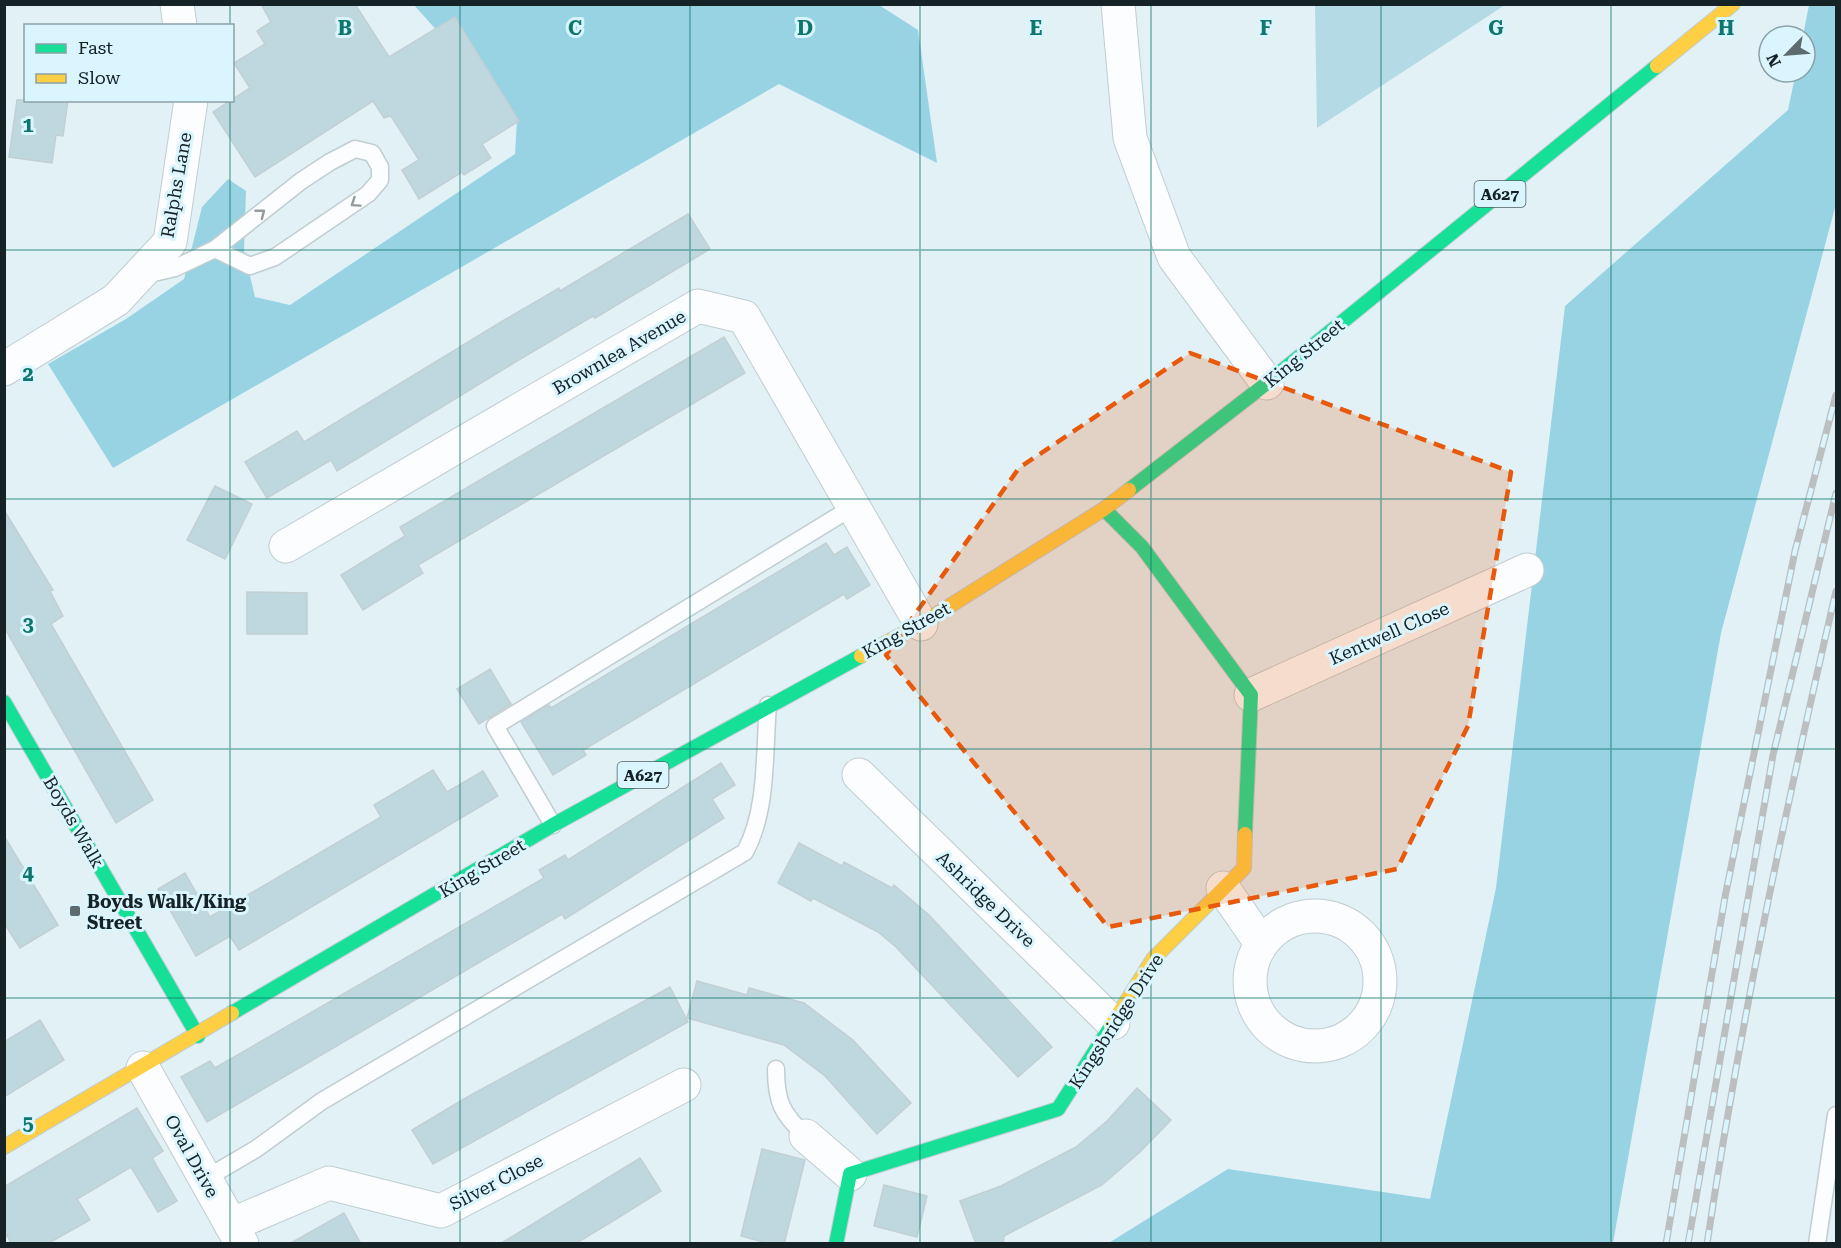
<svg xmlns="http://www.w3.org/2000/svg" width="1841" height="1248" font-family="'Roboto Serif',serif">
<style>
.green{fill:#b4dae5}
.forest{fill:#98d3e4}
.building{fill:#bfd8df;stroke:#c2cfd3;stroke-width:1.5}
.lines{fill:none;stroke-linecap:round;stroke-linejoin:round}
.lane-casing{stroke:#c0cdd1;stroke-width:19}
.street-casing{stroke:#c0cdd1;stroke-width:35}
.fast-casing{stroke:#c0cdd1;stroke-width:16}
.slow-casing{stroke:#c0cdd1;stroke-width:16}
.lane{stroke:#fbfdfe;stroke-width:16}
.street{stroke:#fbfdfe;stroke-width:33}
.fast{stroke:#16e098;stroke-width:14}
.slow{stroke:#ffcf43;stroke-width:14}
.rail-casing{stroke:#bbbfc0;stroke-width:7}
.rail{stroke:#daf5fe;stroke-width:4.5;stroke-dasharray:14;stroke-linecap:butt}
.oneway{stroke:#949a9d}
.marked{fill:#e8590c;fill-opacity:0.2;stroke:#e8590c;stroke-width:4.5;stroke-dasharray:12 8;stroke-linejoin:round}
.grid{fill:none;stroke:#0f766e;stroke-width:1.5;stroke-opacity:0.55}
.poi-dot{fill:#5d6a6f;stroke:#daf5fe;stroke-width:2}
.labels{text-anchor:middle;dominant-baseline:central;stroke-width:6;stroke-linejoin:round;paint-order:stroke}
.shield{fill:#daf5fe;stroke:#506167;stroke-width:1.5}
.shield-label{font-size:16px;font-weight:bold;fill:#152226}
.street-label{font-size:18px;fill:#152226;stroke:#daf5fe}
.poi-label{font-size:18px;font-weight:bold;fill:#152226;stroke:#daf5fe;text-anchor:start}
.grid-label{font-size:20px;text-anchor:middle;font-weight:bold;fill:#0f766e;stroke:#daf5fe;stroke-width:6;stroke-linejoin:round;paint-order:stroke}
</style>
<rect width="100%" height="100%" fill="#e2f1f6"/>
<!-- green -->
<path class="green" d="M1315 4H1505V5L1317 128Z"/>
<!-- forest -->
<g class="forest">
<path d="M414 5H879L918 30 937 163 779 84 113 468 48 364 126 319 184 279 202 207 228 179 246 191 244 251 255 297 290 305 515 154 517 120Z"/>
<path d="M1809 5H1836V204L1721 633 1613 1243 1107 1244 1228 1169 1430 1199 1496 888 1565 306 1788 110 1796 72H1805L1803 36Z"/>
</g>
<!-- building -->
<g class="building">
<path d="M261 4H355L389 57 455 17 519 121 482 144 491 158 464 175 462 172 419 199 402 170 419 160 391 116 384 118 373 101 255 177 213 112 250 88 234 63 265 44 257 31 271 22Z"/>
<path d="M17 100H68L63 136 56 135 52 163 9 157Z"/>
<path d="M688 214 710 249 595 318 593 316 517 361 337 471 331 460 267 498 245 462 297 431 304 442 506 319 559 288 560 291Z"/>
<path d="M724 337 745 373 418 565 423 573 363 610 341 575 405 536 400 527Z"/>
<path d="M215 486 252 504 225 559 187 540Z"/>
<path d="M4 510 53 590 50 591 63 616 51 624 153 800 116 823 4 627Z"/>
<path d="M826 543 834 555 847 547 870 585 847 599 844 594 583 750 586 755 553 775 521 722 549 705 551 708Z"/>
<path d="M247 592 307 593V634H247Z"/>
<path d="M490 669 511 704 479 724 457 689Z"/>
<path d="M721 763 735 785 712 799 724 818 565 919 562 914 207 1122 181 1077 210 1061 215 1068 544 878 539 870 565 855 568 860Z"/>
<path d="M433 770 447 792 483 771 498 796 239 950 230 936 196 956 158 889 185 873 210 917 381 817 374 805Z"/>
<path d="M4 836 58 925 20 948 4 923Z"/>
<path d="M799 843 842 866 844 862 892 888 894 885 929 915 1052 1047 1018 1077 896 947 878 932 813 898 811 901 778 883Z"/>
<path d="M697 981 747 995 749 988 804 1003 853 1040 911 1103 877 1134 825 1076 784 1045 687 1018Z"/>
<path d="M670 987 688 1022 433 1164 412 1130 469 1096Z"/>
<path d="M40 1020 64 1060 4 1097V1042Z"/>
<path d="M1137 1088 1171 1120 1140 1152 1102 1185 1004 1236 1003 1244H976L960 1201 1001 1186 1076 1147 1107 1121Z"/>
<path d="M137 1108 163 1151 152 1158 177 1201 158 1212 131 1167 77 1199 90 1220 47 1244H12L4 1231V1187Z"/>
<path d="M762 1149 805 1160 784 1244H770L741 1236Z"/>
<path d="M640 1158 661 1191 616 1219 575 1244H500Z"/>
<path d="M884 1185 927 1196 917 1237 874 1226Z"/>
<path d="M344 1213 361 1244H289Z"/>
</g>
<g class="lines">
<!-- lane casing -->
<g class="lane-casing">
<g id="lane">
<path d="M145 275 175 268 215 249 301 181 330 162 355 149 372 153 380 167V180L368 194 275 257 250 266 215 249"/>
<path d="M553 825 495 726 853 507"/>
<path d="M776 1069C776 1102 782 1114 806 1136"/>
<path d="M205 1179 256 1149 322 1101 745 852C768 810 764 752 768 705"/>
<path d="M1817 1244 1836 1115"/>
</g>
</g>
<!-- street casing -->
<g class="street-casing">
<g id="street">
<path d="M177 4 180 26"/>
<path d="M1118 4 1130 138 1174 257 1267 383"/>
<path d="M4 369 116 300 170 242 191 100"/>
<path d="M286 546 698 306 744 317 921 624"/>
<path d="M1251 695 1527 570"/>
<path d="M859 775 1113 1023"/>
<path d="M1223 888 1261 943"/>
<circle cx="1315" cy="981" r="65"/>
<path d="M143 1068 242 1244"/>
<path d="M806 1136 850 1174"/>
<path d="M231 1225 329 1183 441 1211 684 1085"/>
</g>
</g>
<!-- fast casing -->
<g class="fast-casing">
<g id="fast">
<path d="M1129 490 1267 383 1657 66"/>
<path d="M1104 509 1142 547 1251 695 1245 834"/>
<path d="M4 702 198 1036"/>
<path d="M232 1013 553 825 861 656"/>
<path d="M836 1244 850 1174 1058 1109 1111 1026"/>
</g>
</g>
<!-- slow casing -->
<g class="slow-casing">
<g id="slow">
<path d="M1657 66 1733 4"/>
<path d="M861 656 921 624 1104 509 1129 490"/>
<path d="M1111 1026 1153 959 1244 868 1245 834"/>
<path d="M4 1147 232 1013"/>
</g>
</g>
<!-- lane -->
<use href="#lane" class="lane"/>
<!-- street -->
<use href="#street" class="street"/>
<!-- fast -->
<use href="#fast" class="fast"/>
<!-- slow -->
<use href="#slow" class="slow"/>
<!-- rail casing -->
<g class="rail-casing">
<g id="rail">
<path d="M1666 1244 1725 897 1795 551 1836 395"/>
<path d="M1688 1244 1773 755 1836 493"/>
<path d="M1707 1244C1740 1024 1786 807 1836 591"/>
</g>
</g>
<!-- rail -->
<use href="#rail" class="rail"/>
</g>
<!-- one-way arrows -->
<defs><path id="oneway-chevron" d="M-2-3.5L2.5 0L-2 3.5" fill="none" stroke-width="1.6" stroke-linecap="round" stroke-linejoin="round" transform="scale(1.5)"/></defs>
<g class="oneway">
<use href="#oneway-chevron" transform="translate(355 203) rotate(146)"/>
<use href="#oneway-chevron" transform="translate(261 213) rotate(-38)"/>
</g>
<!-- marked area -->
<path class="marked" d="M1190 353 1511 472 1468 726 1397 869 1108 927 886 655 1019 468Z"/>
<!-- grid -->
<path class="grid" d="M230 4V26M460 4V1244M690 4V1244M920 4V1244M1151 4V1244M1381 4V1244M1611 4V1244M230 100V1244M4 250H1836M4 499H1836M4 749H1836M4 998H1836"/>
<!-- markers -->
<rect class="poi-dot" x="69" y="905" width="12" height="12" rx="3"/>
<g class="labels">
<!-- shield labels -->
<g class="shield">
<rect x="1474.5" y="181" width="51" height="26" rx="4.5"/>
<rect x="617.5" y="762" width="51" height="26" rx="4.5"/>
</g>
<g class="shield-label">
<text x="1500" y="194">A627</text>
<text x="643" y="775">A627</text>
</g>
<!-- street labels -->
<g class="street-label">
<text transform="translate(176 185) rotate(-80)">Ralphs Lane</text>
<text transform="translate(619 352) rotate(-30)">Brownlea Avenue</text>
<text transform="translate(1304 353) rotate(-39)">King Street</text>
<text transform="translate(906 630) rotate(-29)">King Street</text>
<text transform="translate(1389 633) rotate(-24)">Kentwell Close</text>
<text transform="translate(74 822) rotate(60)">Boyds Walk</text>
<text transform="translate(482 868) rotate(-31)">King Street</text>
<text transform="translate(986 899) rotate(44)">Ashridge Drive</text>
<text transform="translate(1116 1021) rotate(-57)">Kingsbridge Drive</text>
<text transform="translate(192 1156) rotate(61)">Oval Drive</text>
<text transform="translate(496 1182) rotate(-27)">Silver Close</text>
</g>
<!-- poi labels -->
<g class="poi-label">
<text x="87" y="901">Boyds Walk/King<tspan x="87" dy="21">Street</tspan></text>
</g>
</g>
<g class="grid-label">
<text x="345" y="35">B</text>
<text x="575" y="35">C</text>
<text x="805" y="35">D</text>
<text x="1036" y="35">E</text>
<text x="1266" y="35">F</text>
<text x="1496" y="35">G</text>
<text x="1726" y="35">H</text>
<text x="28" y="132">1</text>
<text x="28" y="381">2</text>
<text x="28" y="631">3</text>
<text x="28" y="880">4</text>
<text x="28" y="1130">5</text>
</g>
<!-- border -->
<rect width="1841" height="1248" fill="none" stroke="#152226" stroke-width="12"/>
<!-- legend -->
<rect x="24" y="24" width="210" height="78" fill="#daf5fe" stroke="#8ba1a8" stroke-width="1.5"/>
<rect x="36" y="44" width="30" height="9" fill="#16e098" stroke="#8ba1a8" stroke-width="1.5"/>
<text x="78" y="54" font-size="18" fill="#152226">Fast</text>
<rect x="36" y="74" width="30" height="9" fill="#ffcf43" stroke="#8ba1a8" stroke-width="1.5"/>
<text x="78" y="84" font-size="18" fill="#152226">Slow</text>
<!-- north arrow -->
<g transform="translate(1787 54) rotate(245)"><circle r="28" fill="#daf5fe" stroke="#8ba1a8" stroke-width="1.5"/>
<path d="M0-4.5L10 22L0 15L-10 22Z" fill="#5d6a6f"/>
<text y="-9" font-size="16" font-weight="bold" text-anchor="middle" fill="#152226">N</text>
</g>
</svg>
